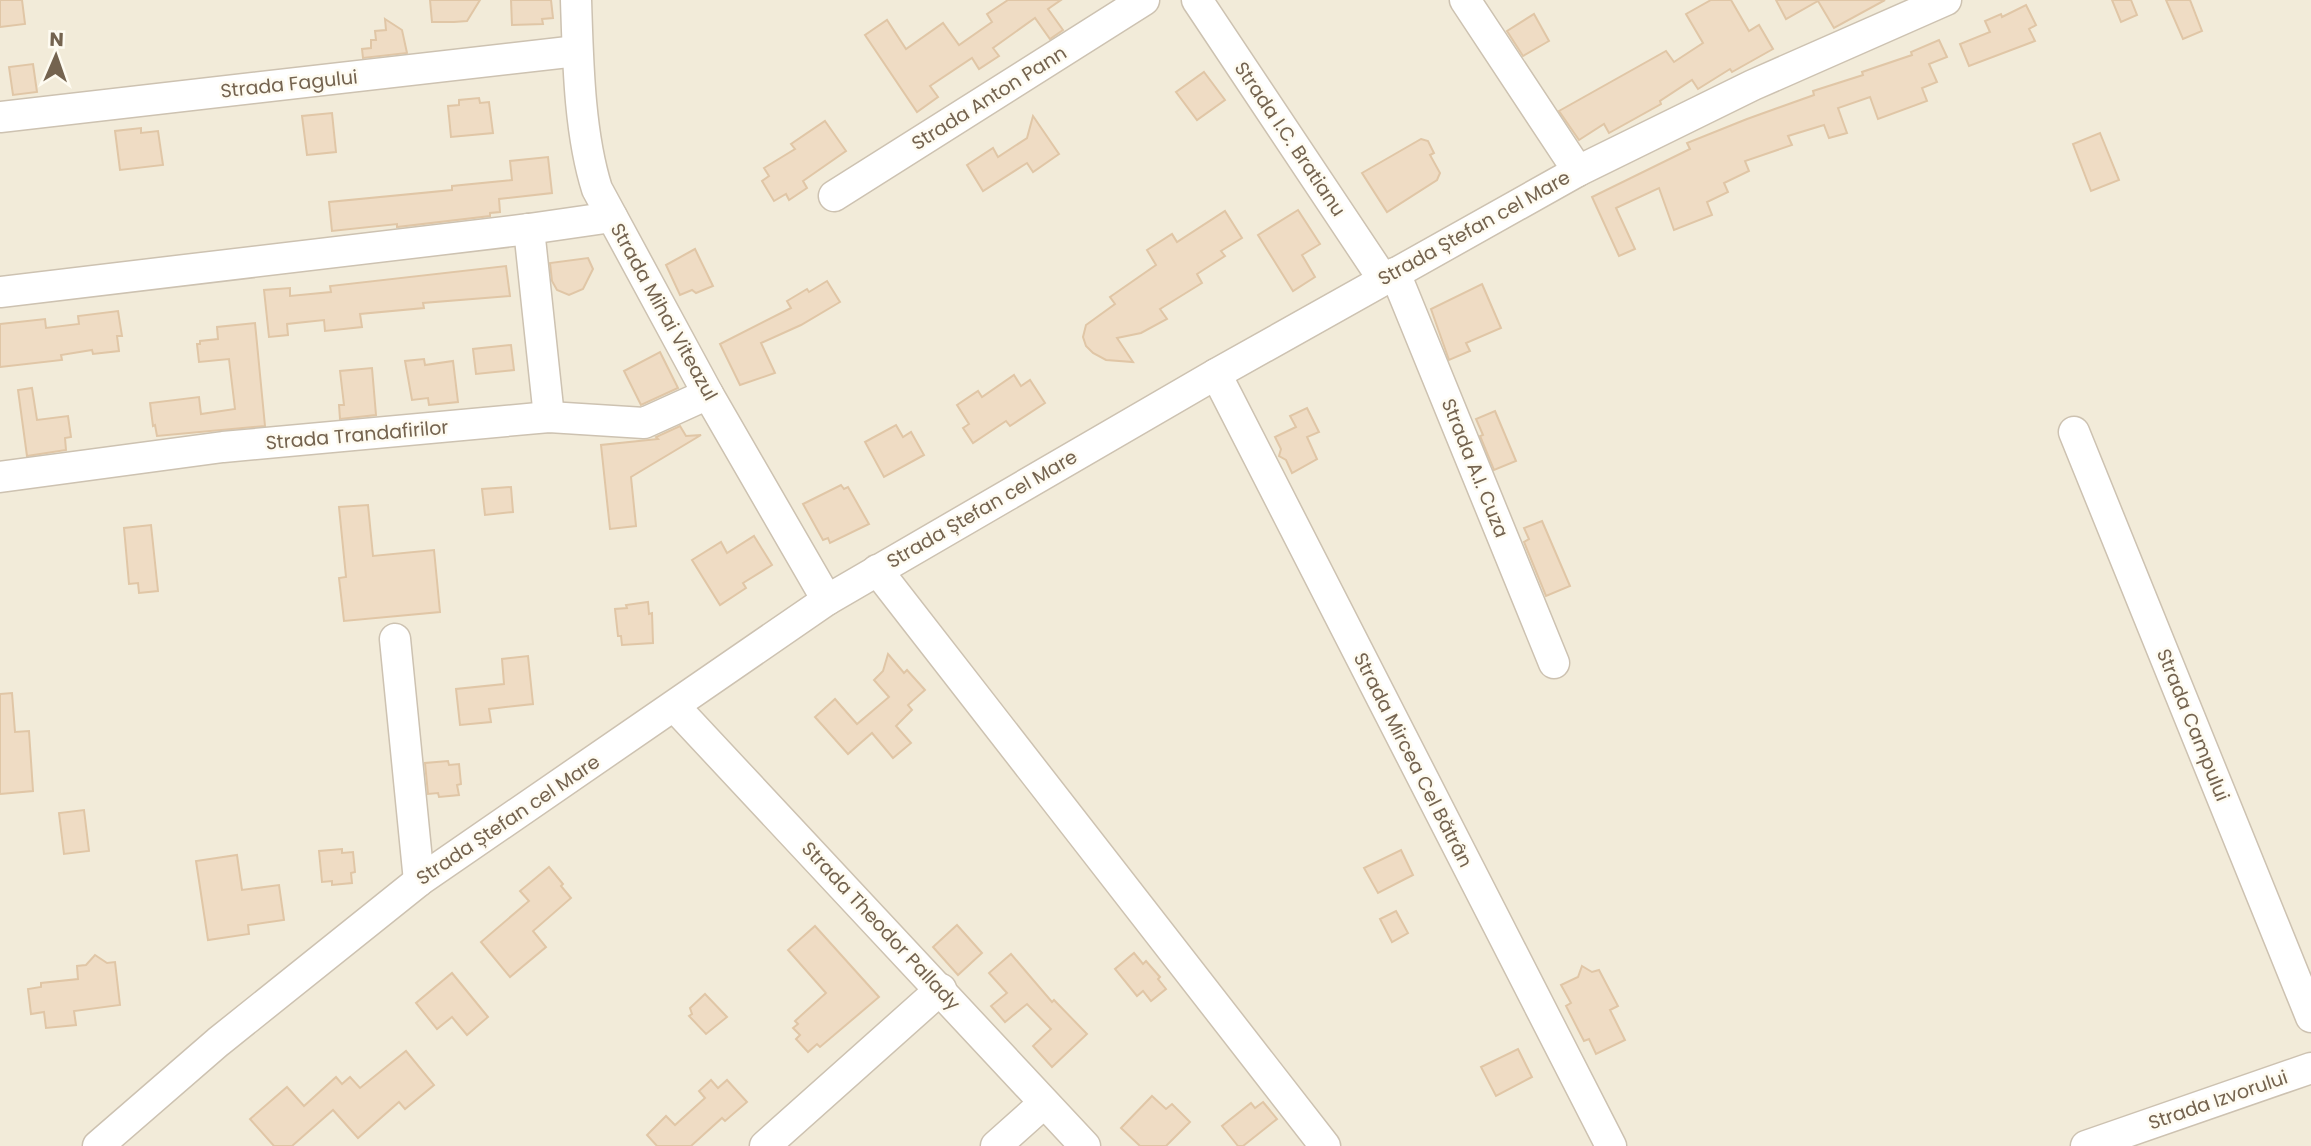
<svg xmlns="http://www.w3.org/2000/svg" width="2311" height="1146" font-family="Poppins,sans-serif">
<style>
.residential{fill:#f2ebd9}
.building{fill:#efdcc4;stroke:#e0c6a6;stroke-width:2}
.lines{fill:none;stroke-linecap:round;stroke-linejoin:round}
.minor-casing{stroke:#cdc2b1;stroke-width:33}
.minor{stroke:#fff;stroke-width:30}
.labels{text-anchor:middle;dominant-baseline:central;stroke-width:5;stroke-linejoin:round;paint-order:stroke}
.street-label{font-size:19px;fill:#74634f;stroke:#fefbf1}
</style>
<rect width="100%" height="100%" fill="#fbf8ea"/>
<!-- residential -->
<rect class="residential" x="0" y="0" width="2311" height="1146"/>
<!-- building -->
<g class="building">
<path d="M0 0H22L25 24 0 27Z"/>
<path d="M430 0H480L467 21 454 22H432Z"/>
<path d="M511 0H551L553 18 542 19 543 24 512 25Z"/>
<path d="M1008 0H1061L1048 9 1063 30 1050 39 1035 18 993 48 999 56 979 69 972 58 930 86 938 97 917 112 865 35 887 20 906 49 943 23 959 45 992 22 987 14Z"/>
<path d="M1711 0H1731L1749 31 1759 25 1773 49 1732 72 1730 69 1698 89 1692 80 1660 101 1661 104 1609 133 1604 124 1579 140 1559 111 1666 51 1674 62 1703 43 1686 14Z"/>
<path d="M1776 0H1885L1834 28 1818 1 1786 19Z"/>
<path d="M2112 0H2131L2137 15 2121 22Z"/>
<path d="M2166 0H2190L2202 31 2183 39Z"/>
<path d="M2026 5 2036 25 2029 29 2035 41 1969 66 1960 44 1990 32 1985 21 2001 14 2002 17Z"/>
<path d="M1534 14 1549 41 1523 56 1507 31Z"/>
<path d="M385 19 402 30 407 53 363 58 362 49 371 48V40H376L375 31 386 30Z"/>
<path d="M1939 40 1947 57 1929 64 1937 82 1922 88 1927 101 1878 119 1870 97 1838 108 1847 133 1829 138 1824 125 1788 136 1792 145 1745 161 1749 171 1724 183 1728 192 1707 202 1712 215 1674 230 1659 188 1616 208 1635 249 1619 256 1592 197 1690 149 1687 143 1747 119 1814 95 1813 91 1863 75 1862 72 1912 55 1911 52Z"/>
<path d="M33 64 37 92 13 95 9 67Z"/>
<path d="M1204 72 1225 100 1197 120 1176 92Z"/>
<path d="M479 98 480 103 489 102 493 133 451 137 448 106 459 105V100Z"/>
<path d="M332 113 336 152 307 155 302 116Z"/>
<path d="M1033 116 1059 154 1033 172 1027 163 983 191 967 165 993 148 998 157 1027 138Z"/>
<path d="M825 121 846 151 803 181 807 188 789 200 786 194 774 201 762 181 769 176 764 168 795 149 791 144Z"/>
<path d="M141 128V133L158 131 163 165 120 170 115 131Z"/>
<path d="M2100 133 2119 180 2091 191 2073 144Z"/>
<path d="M1421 139 1428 141 1434 153 1430 155 1440 173 1437 180 1387 212 1362 173Z"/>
<path d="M548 157 552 193 499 199 500 212 490 213V216L397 227V224L332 231 329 202 452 190V186L512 180 510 161Z"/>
<path d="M1298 210 1320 244 1302 255 1315 277 1293 291 1258 235Z"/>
<path d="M1225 211 1242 238 1221 251 1225 256 1197 274 1202 283 1160 309 1167 319 1141 333 1117 338 1133 362 1106 360 1093 353 1086 346 1083 337 1086 325 1115 304 1110 297 1156 265 1147 250 1172 234 1177 242Z"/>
<path d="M695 249 713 286 696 293 692 290 680 295 666 265Z"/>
<path d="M588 258 593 269 583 289 569 295 557 290 552 281 550 263Z"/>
<path d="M506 266 510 296 423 303 424 308 360 314 362 327 325 331 324 320 287 324 288 335 269 337 264 290 290 288V296L331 292 330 286Z"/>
<path d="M827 281 840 302 801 325 761 343 775 373 740 385 720 344 791 308 787 301 807 289 809 292Z"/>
<path d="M1482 284 1501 328 1466 343 1470 351 1449 360 1431 309Z"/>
<path d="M118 311 122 336H117L119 351 93 354 92 350 61 355 62 360 0 367V324L45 319 46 328 79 324 78 316Z"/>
<path d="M255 323 265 426 157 436 155 425 153 426 150 403 199 397 201 414 235 409 229 359 199 362 197 344H200V341L218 339 217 327Z"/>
<path d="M511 345 514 370 476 374 473 349Z"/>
<path d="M660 352 678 388 641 405 624 371Z"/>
<path d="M424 359 425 365 453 361 458 402 429 405 428 398 412 400 405 361Z"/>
<path d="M372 368 376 415 340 419 339 405H344L340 371Z"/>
<path d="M1014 375 1021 386 1030 380 1045 403 1010 426 1006 421 973 443 963 428 969 424 957 405 978 391 982 397Z"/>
<path d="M32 388 37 420 68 416 71 437 65 438 66 450 27 456 18 390Z"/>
<path d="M1307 408 1319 432 1307 437 1317 459 1292 473 1286 460 1279 456 1281 449 1275 437 1296 427 1290 416Z"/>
<path d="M1495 411 1516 461 1494 470 1480 436 1483 435 1476 419Z"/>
<path d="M896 425 903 437 911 432 924 455 884 477 865 442Z"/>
<path d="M680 426 686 436 701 435 631 477 636 526 610 529 601 445 658 439 656 437Z"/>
<path d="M841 485 844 489 848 487 869 524 830 543 828 538 823 540 803 504Z"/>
<path d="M511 487 513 512 485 515 482 489Z"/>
<path d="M368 505 373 556 434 550 440 612 344 621 339 578 346 577 339 507Z"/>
<path d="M1542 521 1570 586 1546 596 1524 542 1529 539 1524 528Z"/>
<path d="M151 525 158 591 139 593 138 583 129 584 124 528Z"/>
<path d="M754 536 772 565 743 583 746 588 720 605 692 560 721 542 727 553Z"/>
<path d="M648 602 649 614 652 613 653 643 622 645 621 636H618L615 609 627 608 626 605Z"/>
<path d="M888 654 904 673 907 670 925 690 908 705 912 710 896 726 911 743 893 758 872 733 848 754 815 717 835 699 857 724 889 697 874 680 883 671Z"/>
<path d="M528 656 533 704 489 709 491 722 460 725 456 689 504 684 502 659Z"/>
<path d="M12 693 15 732 29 731 33 791 0 794V694Z"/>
<path d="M448 761 449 765 459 764 461 784 457 785 459 795 439 797 438 793 428 794 425 763Z"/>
<path d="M84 810 89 851 64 854 59 813Z"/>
<path d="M342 849V853L353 852 355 872 351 873 352 883 332 885V881L322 882 319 851Z"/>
<path d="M1401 850 1413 875 1378 893 1364 868Z"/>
<path d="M237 855 242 890 279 885 284 920 248 925 249 934 208 940 196 861Z"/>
<path d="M549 867 563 884 561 886 571 898 533 931 546 947 510 977 481 942 529 901 520 891Z"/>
<path d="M1396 911 1408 933 1392 942 1380 919Z"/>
<path d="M957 925 982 953 958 975 933 947Z"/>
<path d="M815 926 879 997 820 1047 817 1044 808 1052 796 1039 800 1035 793 1028 798 1024 795 1021 826 993 788 950Z"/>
<path d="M1134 953 1143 964 1146 961 1160 977 1158 979 1166 989 1151 1001 1143 991 1137 996 1115 969Z"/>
<path d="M1011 954 1052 1002 1054 1000 1087 1034 1052 1067 1033 1046 1051 1029 1027 1004 1005 1022 991 1006 1007 993 989 973Z"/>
<path d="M95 955 107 963 115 962 120 1005 74 1011 76 1025 46 1028 44 1012 31 1014 28 989 41 987V983L78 979 77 966 86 965Z"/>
<path d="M1582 966 1592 972 1599 970 1618 1006 1610 1010 1625 1040 1596 1054 1589 1039 1584 1041 1566 1006 1571 1003 1561 985 1578 977Z"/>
<path d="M452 973 488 1017 467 1035 452 1017 437 1029 416 1003Z"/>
<path d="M705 994 727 1017 706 1034 689 1016 692 1014 690 1008Z"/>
<path d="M1518 1049 1532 1077 1496 1096 1481 1067Z"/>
<path d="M406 1051 434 1085 405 1109 399 1102 358 1138 333 1110 292 1146H274L250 1119 287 1087 304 1106 336 1077 342 1084 350 1077 360 1088Z"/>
<path d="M711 1080 718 1088 727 1080 747 1102 725 1121 722 1118 691 1146H657L647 1135 666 1116 675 1125 705 1098 699 1091Z"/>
<path d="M1152 1096 1166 1109 1172 1104 1190 1122 1166 1146H1140L1121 1128Z"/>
<path d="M1263 1102 1277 1119 1243 1146H1238L1222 1126 1251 1103 1255 1108Z"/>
</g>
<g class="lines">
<!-- minor casing -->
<g class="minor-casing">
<g id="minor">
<path d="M576 0C578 60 579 132 597 189L708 394 827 600"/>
<path d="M1197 0 1383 279"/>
<path d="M1465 0 1578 171"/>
<path d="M0 117 577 51"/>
<path d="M834 196 1144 0"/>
<path d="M529 229 549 417"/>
<path d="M1395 273 1554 663"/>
<path d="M0 292 529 229 612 217"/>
<path d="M1216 374 1611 1146"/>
<path d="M2074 432 2311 1017"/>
<path d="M0 477 223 447 549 417 644 423 708 394"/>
<path d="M877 570 1325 1146"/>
<path d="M395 639 419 881"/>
<path d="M675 707 1085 1146"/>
<path d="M98 1146 218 1042 419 881 827 600 1216 374 1578 171 1753 85 1946 0"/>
<path d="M765 1146 941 989"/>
<path d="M996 1146 1044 1103"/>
<path d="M2086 1146 2311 1068"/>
</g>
</g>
<!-- minor -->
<use href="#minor" class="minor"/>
</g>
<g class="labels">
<!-- street labels -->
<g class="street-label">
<text transform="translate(289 84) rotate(-6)">Strada Fagului</text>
<text transform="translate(989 98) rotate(-32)">Strada Anton Pann</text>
<text transform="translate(1290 139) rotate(56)">Strada I.C. Bratianu</text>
<text transform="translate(1474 228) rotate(-29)">Strada Ștefan cel Mare</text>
<text transform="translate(664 312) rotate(61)">Strada Mihai Viteazul</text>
<text transform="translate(357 435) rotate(-5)">Strada Trandafirilor</text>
<text transform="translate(1475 468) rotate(68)">Strada A.I. Cuza</text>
<text transform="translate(982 509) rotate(-30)">Strada Ștefan cel Mare</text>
<text transform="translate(2193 725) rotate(68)">Strada Campului</text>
<text transform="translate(1413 760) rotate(63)">Strada Mircea Cel Bătrân</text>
<text transform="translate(508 820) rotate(-34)">Strada Ștefan cel Mare</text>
<text transform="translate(881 926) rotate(47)">Strada Theodor Pallady</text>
<text transform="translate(2218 1100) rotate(-19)">Strada Izvorului</text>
</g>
</g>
<!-- north arrow -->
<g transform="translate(56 56) rotate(2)" stroke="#fefbf1" stroke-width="5" paint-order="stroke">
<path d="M0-5L12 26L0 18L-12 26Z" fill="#74634f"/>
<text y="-10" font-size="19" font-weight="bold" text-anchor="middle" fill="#74634f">N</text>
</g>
</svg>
